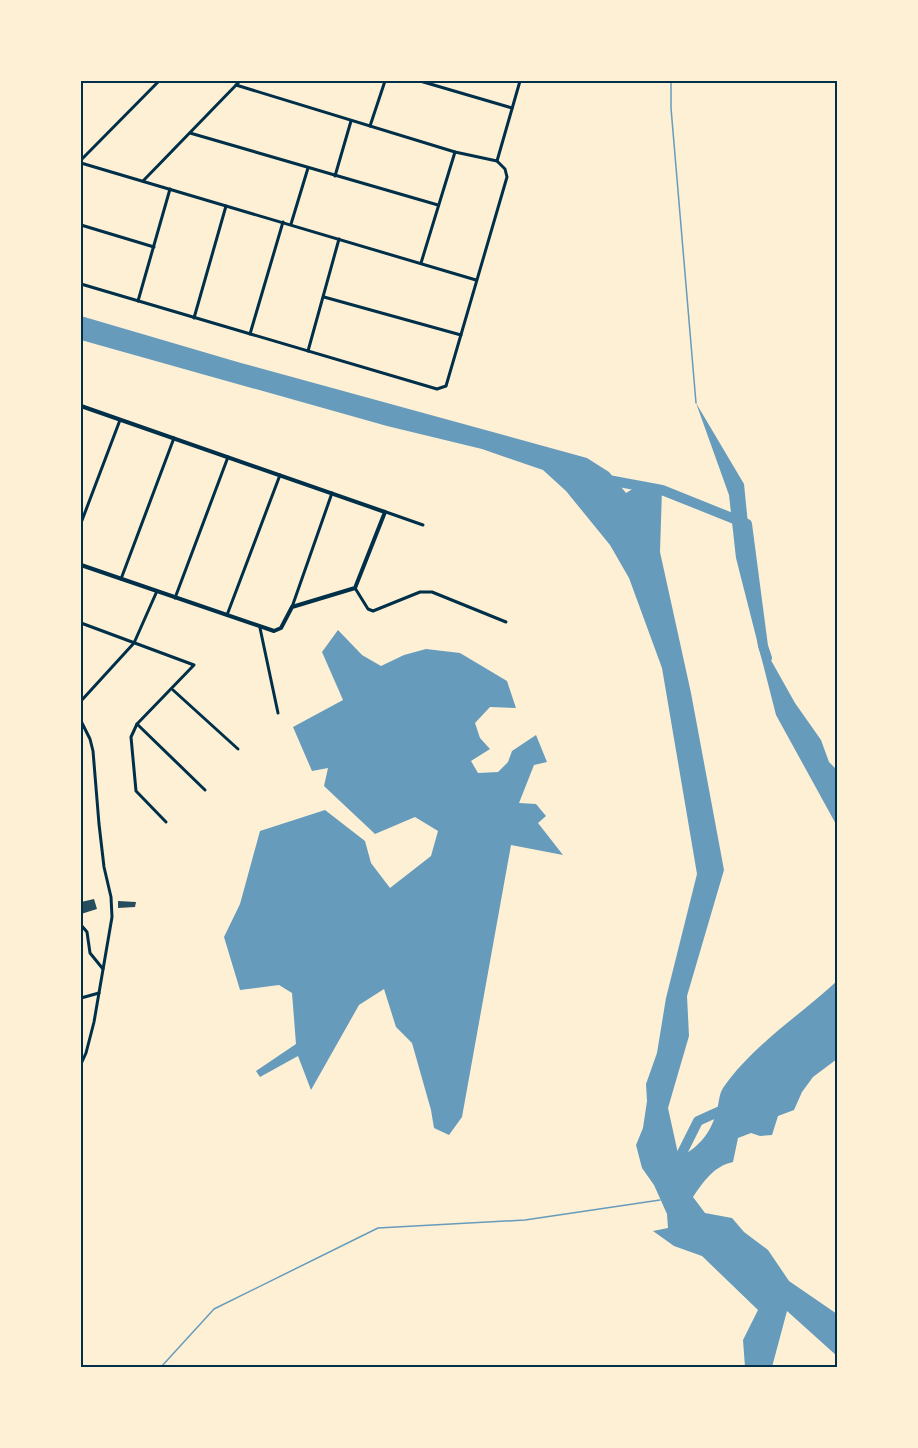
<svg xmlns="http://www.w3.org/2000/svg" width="918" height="1448" font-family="'Roboto Condensed',sans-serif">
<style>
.water{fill:#669bbc}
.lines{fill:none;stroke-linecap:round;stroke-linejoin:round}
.stream{stroke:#669bbc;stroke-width:1.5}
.river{stroke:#669bbc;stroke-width:10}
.building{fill:#264d5e}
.minor{stroke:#003049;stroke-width:3}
.tertiary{stroke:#003049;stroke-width:4}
.neatline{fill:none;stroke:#003049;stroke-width:2}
</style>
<rect width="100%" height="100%" fill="#fdf0d5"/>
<!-- water -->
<g class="water">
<path d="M81 316 241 363 587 458 609 472 626 493 639 485 662 490 660 552 691 693 724 870 687 996 689 1036 668 1108 679 1158C700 1146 711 1133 717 1110 719 1103 719 1094 723 1088 753 1045 799 1016 837 981V1059L813 1077 802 1092 794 1110 778 1116 772 1135 760 1136 751 1133 738 1138 733 1162C714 1166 704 1181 693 1197L705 1213 732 1218 744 1232 768 1250 789 1281 837 1314V1356L787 1311 772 1367H745L743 1340 758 1310 702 1256 674 1246 653 1231 668 1228 667 1214 654 1185 642 1168 636 1145 643 1128 647 1101 646 1084 657 1053 666 998 697 874 662 668 629 578 610 545 566 491 543 470 482 449 387 426 81 340Z"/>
<path d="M696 403 744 484 753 574 763 646 795 703 821 740 829 762 837 770V826L776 715 736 558 729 495Z"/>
<path d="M338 630 362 655 381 666 404 655 426 649 460 653 507 681 516 708 490 707 475 723 480 738 490 749 471 761 478 773 498 772 508 762 512 751 536 735 547 762 534 765 519 803 536 804 546 816 538 823 563 855 511 845 462 1117 449 1135 434 1128 431 1110 412 1043 396 1027 384 989 359 1005 311 1090 298 1056 260 1077 256 1071 296 1044 292 993 279 985 240 990 224 937 240 904 260 831 325 810 365 841 371 863 390 888 431 856 438 831 415 817 375 834 324 786 328 768 312 771 293 727 343 700 322 652Z"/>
</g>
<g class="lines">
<!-- stream -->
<g class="stream">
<path d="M671 81V108L696 403"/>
<path d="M161 1367 214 1309 378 1228 525 1220 660 1200"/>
</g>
<!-- river -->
<g class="river">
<path d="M603 479 662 490 747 524 763 646 767 658"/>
<path d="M676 1171 679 1159 698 1121 729 1107"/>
</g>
</g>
<!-- building -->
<g class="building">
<path d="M94 899 97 909 81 914V902Z"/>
<path d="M118 901 136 902 135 907 118 908Z"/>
</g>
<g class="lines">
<!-- minor -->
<g class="minor">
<path d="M420 81 512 108"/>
<path d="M370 126 385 81"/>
<path d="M190 133 438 205"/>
<path d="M81 160 159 81"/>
<path d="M497 161 520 81"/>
<path d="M81 163 476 280"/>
<path d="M335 176 351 121"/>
<path d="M143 181 240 81"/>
<path d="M291 224 308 168"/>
<path d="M81 225 154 247"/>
<path d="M421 263 455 152"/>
<path d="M81 284 437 389 446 386 507 177 505 169 497 161 455 152 236 85"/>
<path d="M324 297 461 335"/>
<path d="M138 301 170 189"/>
<path d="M194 318 226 206"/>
<path d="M250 334 283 222"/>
<path d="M308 351 339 239"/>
<path d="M386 512 423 525"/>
<path d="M81 523 120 420"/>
<path d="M121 579 174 438"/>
<path d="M355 588 368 609 373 611 420 592H432L506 622"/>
<path d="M175 598 228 457"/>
<path d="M292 607 332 493"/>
<path d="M227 615 280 475"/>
<path d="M81 623 194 665 137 724 131 737 136 791 166 822"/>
<path d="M260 628 278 713"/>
<path d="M173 690 238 749"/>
<path d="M81 701 134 643 157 591"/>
<path d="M81 721 90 739 93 751 99 824 104 867 111 897 112 917 94 1022 86 1053 81 1064"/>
<path d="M137 724 205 790"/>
<path d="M81 925 87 932 90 953 103 969"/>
<path d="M81 998 99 993"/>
</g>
<!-- tertiary -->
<path class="tertiary" d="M81 406 385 512 355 588 292 607 281 628 274 631 81 565"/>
</g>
<!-- border -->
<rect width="918" height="1448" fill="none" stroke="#fdf0d5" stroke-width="165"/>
<rect x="82" y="82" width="754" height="1284" class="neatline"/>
</svg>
